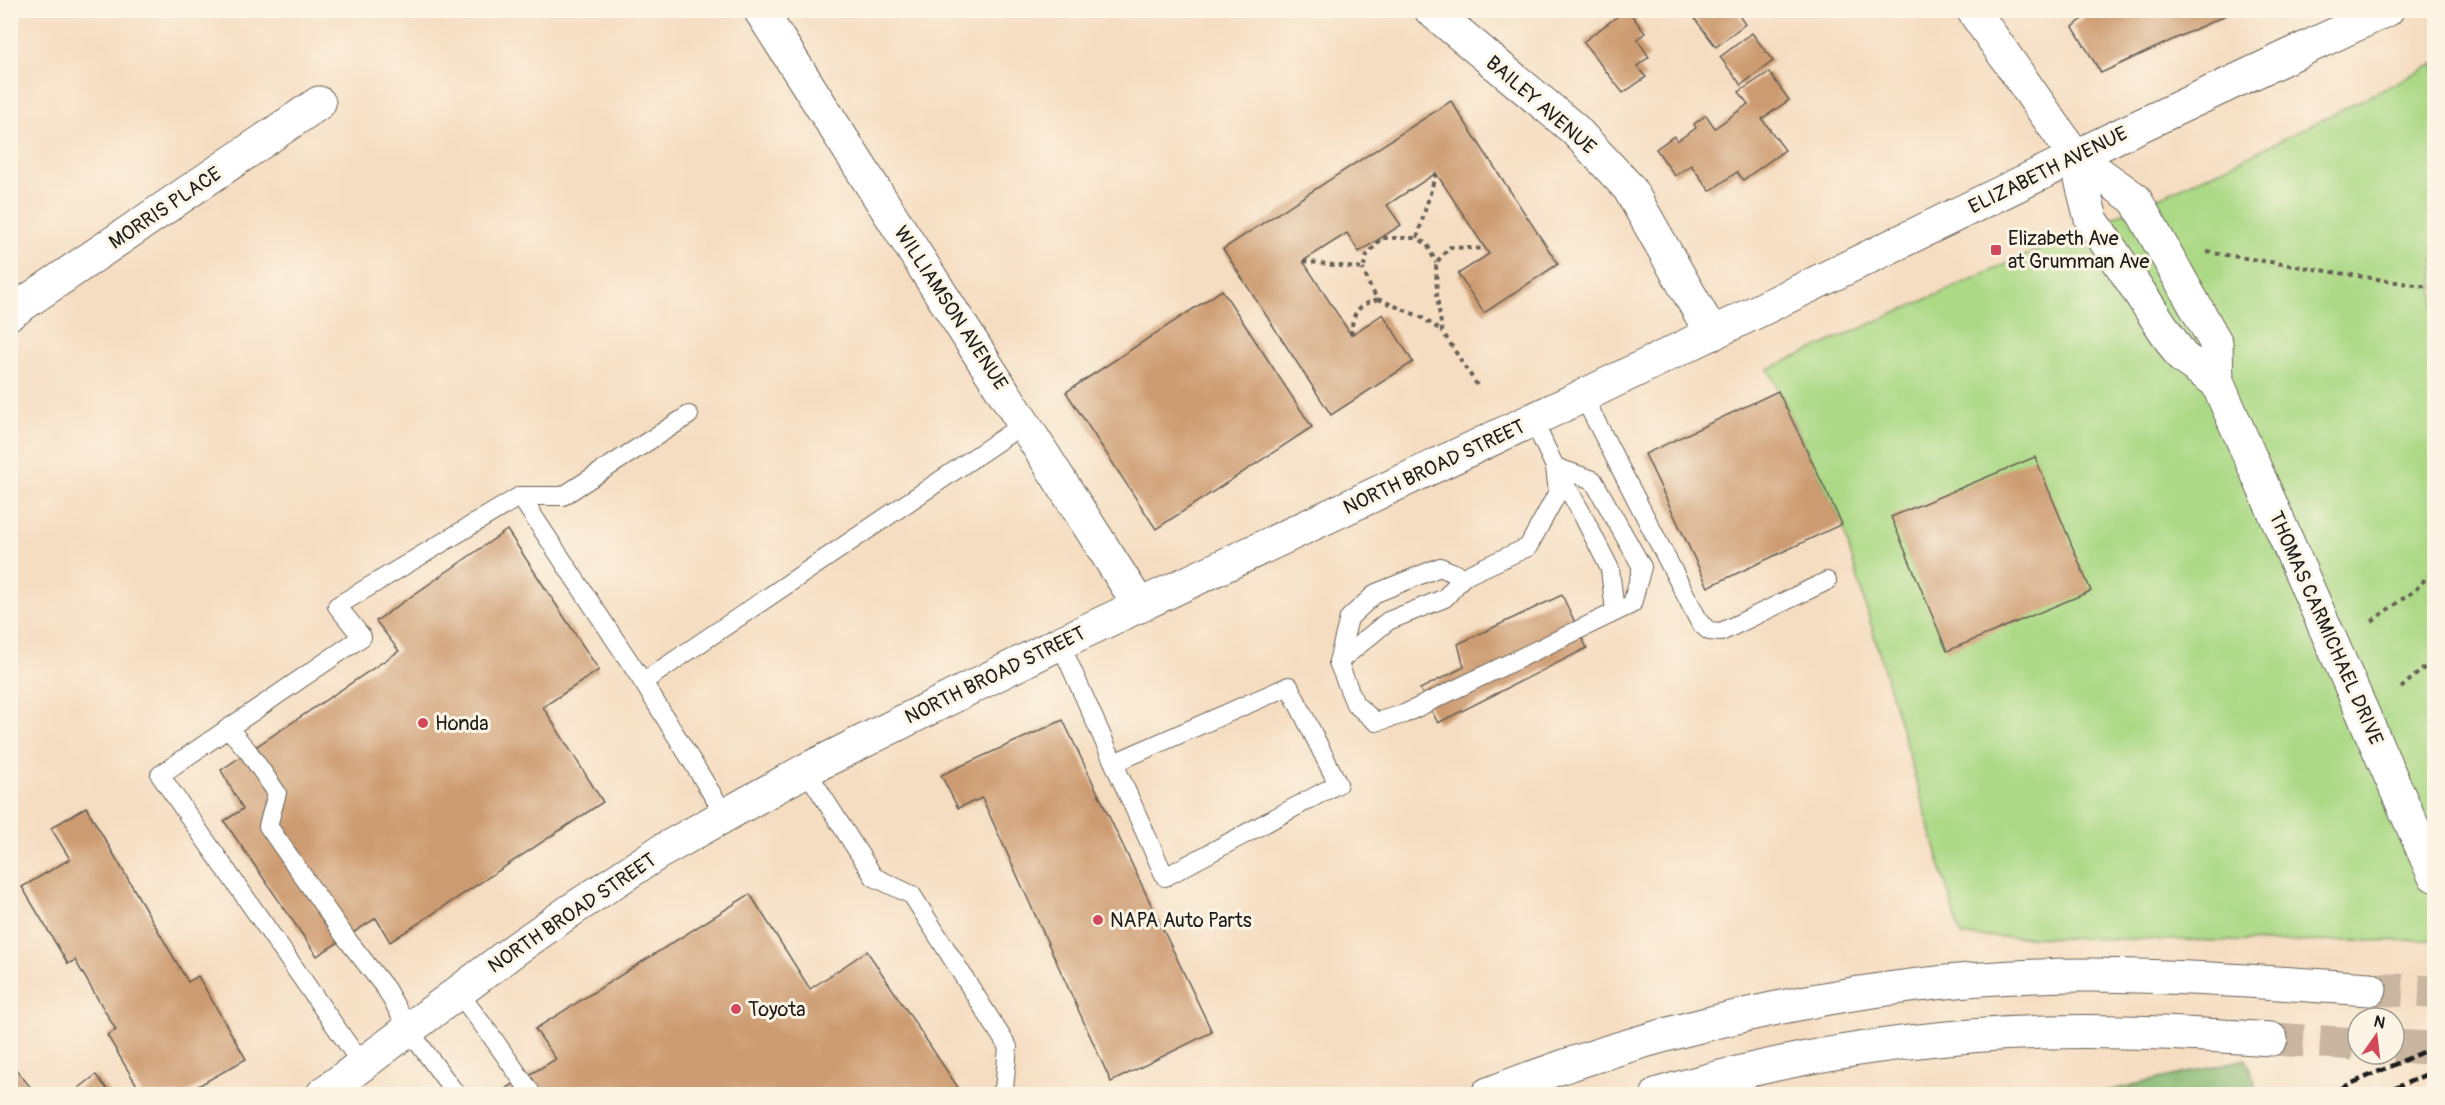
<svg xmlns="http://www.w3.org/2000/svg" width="2445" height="1105" font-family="Pangolin,sans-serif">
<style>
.green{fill:#acd986;stroke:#647a51;stroke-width:1.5}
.forest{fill:#89b973;stroke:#526a48;stroke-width:1.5}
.building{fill:#cd9b71}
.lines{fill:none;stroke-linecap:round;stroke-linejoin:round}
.highway-tunnel{stroke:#cab6a0;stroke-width:33;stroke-dasharray:33 16;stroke-linecap:butt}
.lane-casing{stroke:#686056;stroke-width:20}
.street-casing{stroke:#686056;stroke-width:35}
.secondary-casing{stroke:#686056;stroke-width:35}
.highway-casing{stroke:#686056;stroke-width:35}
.path{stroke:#686056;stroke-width:4;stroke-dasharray:4.5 4.5;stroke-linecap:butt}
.lane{stroke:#fff;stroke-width:18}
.street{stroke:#fff;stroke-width:33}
.secondary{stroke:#fff;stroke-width:33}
.highway{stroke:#fff;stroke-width:33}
.rail{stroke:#1c1c1c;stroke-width:4.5;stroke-dasharray:9 4.5;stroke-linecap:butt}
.poi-dot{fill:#d1495b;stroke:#fcf5e5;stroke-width:2}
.labels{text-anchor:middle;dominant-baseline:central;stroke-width:6;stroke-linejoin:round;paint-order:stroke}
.street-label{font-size:20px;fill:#1c1c1c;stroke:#fcf5e5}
.poi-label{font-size:20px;fill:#1c1c1c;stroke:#fcf5e5;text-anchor:start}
</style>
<rect width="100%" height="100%" fill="#fcf5e5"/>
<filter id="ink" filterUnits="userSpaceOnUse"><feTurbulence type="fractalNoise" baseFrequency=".0167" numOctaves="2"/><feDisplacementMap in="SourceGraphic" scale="12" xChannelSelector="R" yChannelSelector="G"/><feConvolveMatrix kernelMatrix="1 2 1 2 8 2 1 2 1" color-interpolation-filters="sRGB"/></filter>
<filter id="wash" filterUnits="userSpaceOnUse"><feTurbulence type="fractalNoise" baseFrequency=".008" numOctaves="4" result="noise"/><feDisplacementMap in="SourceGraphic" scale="24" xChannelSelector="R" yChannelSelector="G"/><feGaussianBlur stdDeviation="1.35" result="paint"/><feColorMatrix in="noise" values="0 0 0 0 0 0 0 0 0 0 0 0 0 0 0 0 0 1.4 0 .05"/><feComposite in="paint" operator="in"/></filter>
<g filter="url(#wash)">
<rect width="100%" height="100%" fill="#f5ddc1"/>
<!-- green -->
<path class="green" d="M2434 64V940L2277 942 1961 936 1842 524 1768 369 2220 170Z"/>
<!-- forest -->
<path class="forest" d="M2246 1059 2256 1085 2231 1094H2094Z"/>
<g id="blocks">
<!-- building -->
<g class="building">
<path d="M1626 10H1628L1645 33 1637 39 1649 57 1637 66 1646 77 1623 93 1583 42Z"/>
<path d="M1707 10H1735L1745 24 1716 47 1695 19Z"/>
<path d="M2093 10H2237L2101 73 2073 27Z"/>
<path d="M1752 33 1773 61 1741 85 1720 57Z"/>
<path d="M1769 72 1789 100 1762 119 1785 150 1743 180 1737 172 1710 191 1691 165 1675 176 1656 149 1674 136 1677 141 1696 128 1694 124 1706 115 1715 128 1748 104 1739 92Z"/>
<path d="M1451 101 1558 264 1484 313 1458 274 1489 254 1436 173 1387 205 1401 225 1359 252 1347 233 1303 261 1351 335 1383 314 1413 362 1331 415 1223 249Z"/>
<path d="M1222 290 1312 427 1156 529 1066 392Z"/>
<path d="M1778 391 1842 524 1708 587 1645 454Z"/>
<path d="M2035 457 2091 591 1947 651 1891 517Z"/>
<path d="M507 530 599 670 543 707 603 802 390 942 376 918 317 956 224 821 243 809 221 770 399 651 376 621Z"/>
<path d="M1562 595 1587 648 1438 723 1420 689 1464 667 1458 644Z"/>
<path d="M1063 720 1212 1032 1111 1082 982 798 958 808 941 775Z"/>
<path d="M86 807 188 982 198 976 246 1059 184 1094H142L107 1035 116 1030 75 960 68 964 22 887 70 859 51 828Z"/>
<path d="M750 894 810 989 867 951 961 1092 958 1094H497L556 1059 535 1029Z"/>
<path d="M10 1062 36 1094H10Z"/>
<path d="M96 1075 111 1094H71Z"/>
</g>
</g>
</g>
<g filter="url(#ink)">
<use href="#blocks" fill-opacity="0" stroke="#686056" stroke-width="1.5"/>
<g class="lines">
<!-- highway-tunnel -->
<g class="highway-tunnel">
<path d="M2370 989 2434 992"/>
<path d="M2271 1039 2358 1044"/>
<path d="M2394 1046 2434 1048"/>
</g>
<!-- lane casing -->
<g class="lane-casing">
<g id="lane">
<path d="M1583 396 1700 623 1709 631 1721 632 1827 581"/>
<path d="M1533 420 1555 467 1580 510 1610 569 1615 612"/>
<path d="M520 496 643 682 725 815"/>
<path d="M1463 577 1440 567 1376 593 1349 618 1338 662 1355 704 1376 722 1404 714 1632 604 1642 567 1593 480 1555 467"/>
<path d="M1060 643 1165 877 1338 784 1289 686 1114 763"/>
<path d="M1338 662 1388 621 1445 598 1463 577 1528 547 1558 492 1555 467"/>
<path d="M643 682 1025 423"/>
<path d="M228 728 248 751 277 793 268 826 346 938 386 989 409 1030 456 1094"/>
<path d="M806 770 874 877 912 895 1008 1047 1004 1089 1000 1094"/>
<path d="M458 992 492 1037 532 1094"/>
<path d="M363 1066 160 775 362 637 337 606 520 496H563L689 415"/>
</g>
</g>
<!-- street casing -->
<g class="street-casing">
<g id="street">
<path d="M760 10 1140 606"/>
<path d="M1431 10 1574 129 1629 188 1712 334"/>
<path d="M1973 10 2075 156 2135 199 2216 343 2217 382 2434 875"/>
<path d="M2075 156 2091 219 2182 357 2217 382"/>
<path d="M10 313 319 103"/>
</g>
</g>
<!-- secondary casing -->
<g class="secondary-casing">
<path id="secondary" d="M323 1094 513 951 570 911 658 853 806 770 1060 643 1583 396 2116 137 2387 10"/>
</g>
<!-- highway casing -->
<g class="highway-casing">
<g id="highway">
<path d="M1488 1094C1678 1020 1884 975 2090 975 2183 976 2277 983 2370 989"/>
<path d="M1658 1094C1784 1057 1917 1035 2048 1032 2123 1030 2197 1034 2271 1039"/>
</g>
</g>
<!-- path -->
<g class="path">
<path d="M1436 173 1417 238 1427 244 1436 263"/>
<path d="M2207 252 2434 288"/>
<path d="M1303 261 1363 269 1367 255 1382 238H1417"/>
<path d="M1378 299 1421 317 1442 331"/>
<path d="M1351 335C1353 311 1356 307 1378 299L1371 289 1363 269"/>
<path d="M1477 385 1442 331 1437 296 1436 263 1450 247 1486 249"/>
<path d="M2372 621 2415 590 2434 570"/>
<path d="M2401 688 2434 659"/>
</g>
<!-- lane -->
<use href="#lane" class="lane"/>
<!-- street -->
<use href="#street" class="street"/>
<!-- secondary -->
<use href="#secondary" class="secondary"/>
<!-- highway -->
<use href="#highway" class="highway"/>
<!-- rail -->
<g class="rail">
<path d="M2328 1094 2434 1047"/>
<path d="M2382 1094 2434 1071"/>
</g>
</g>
</g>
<!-- markers -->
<g class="poi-dot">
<rect x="1990" y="244" width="12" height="12" rx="3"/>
<circle cx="423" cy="723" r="6"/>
<circle cx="1098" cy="920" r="6"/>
<circle cx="736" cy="1009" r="6"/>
</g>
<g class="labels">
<!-- street labels -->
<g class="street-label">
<text transform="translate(1541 105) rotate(41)">BAILEY AVENUE</text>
<text transform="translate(2048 170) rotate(-26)">ELIZABETH AVENUE</text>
<text transform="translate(165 208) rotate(-34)">MORRIS PLACE</text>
<text transform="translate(951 308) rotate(57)">WILLIAMSON AVENUE</text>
<text transform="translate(1434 467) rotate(-25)">NORTH BROAD STREET</text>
<text transform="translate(2326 628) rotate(66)">THOMAS CARMICHAEL DRIVE</text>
<text transform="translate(995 675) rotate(-26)">NORTH BROAD STREET</text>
<text transform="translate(572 913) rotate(-34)">NORTH BROAD STREET</text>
</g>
<!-- poi labels -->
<g class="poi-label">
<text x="2008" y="238">Elizabeth Ave<tspan x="2008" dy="23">at Grumman Ave</tspan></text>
<text x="435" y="723">Honda</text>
<text x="1110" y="920">NAPA Auto Parts</text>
<text x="748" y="1009">Toyota</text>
</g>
</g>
<!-- margin -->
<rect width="2445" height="1105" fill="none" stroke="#fcf5e5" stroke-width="36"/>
<!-- north arrow -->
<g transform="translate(2376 1036) rotate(14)"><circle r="28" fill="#fcf5e5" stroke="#a29e95" stroke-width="1.5"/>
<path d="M0-4.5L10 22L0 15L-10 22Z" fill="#d1495b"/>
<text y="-9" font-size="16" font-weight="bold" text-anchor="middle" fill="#1c1c1c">N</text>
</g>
</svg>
